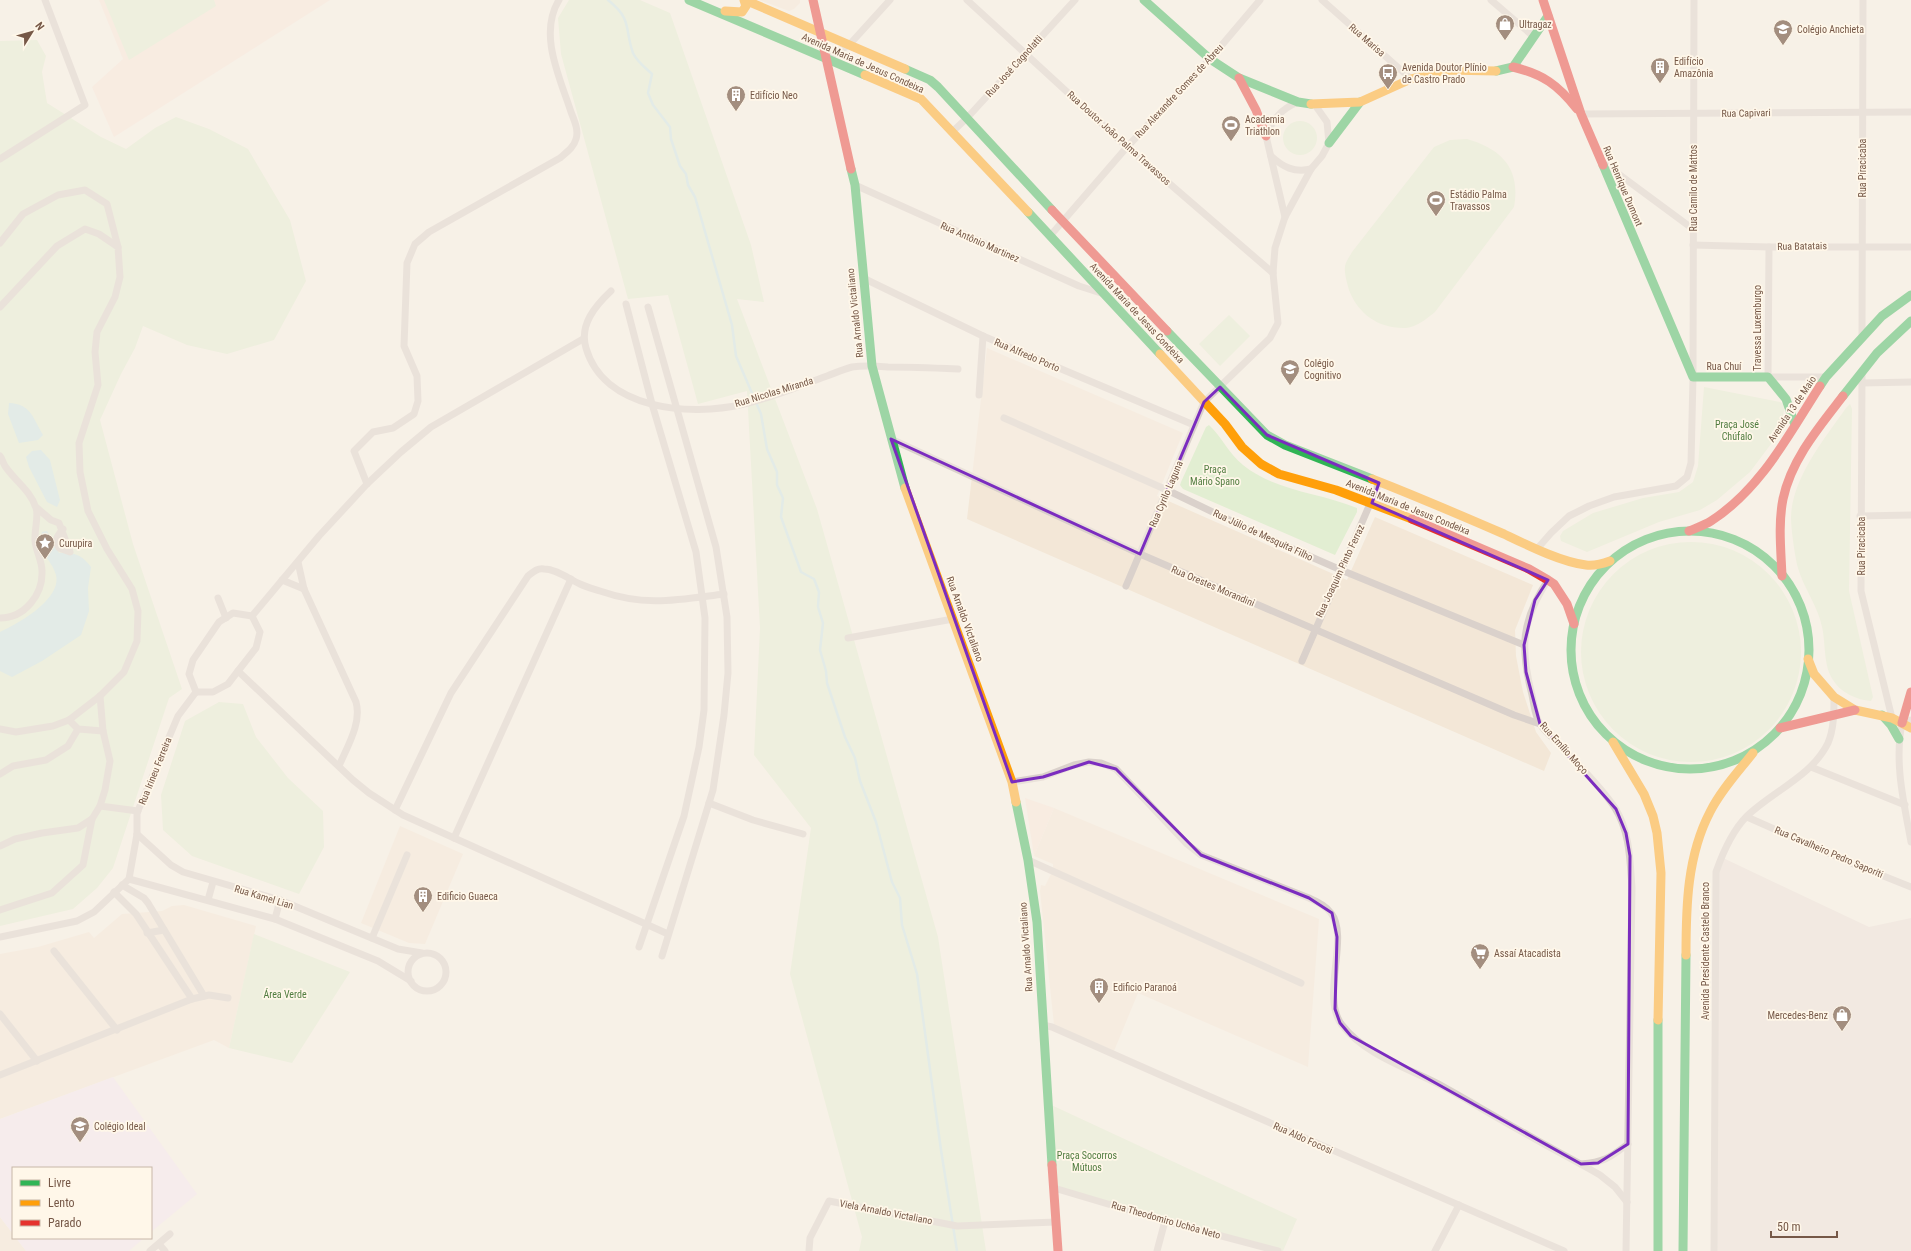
<svg xmlns="http://www.w3.org/2000/svg" width="1911" height="1251" font-family="'Roboto Condensed',sans-serif">
<style>
.residential{fill:#f3e7d7}
.commercial{fill:#f8e6da}
.industrial{fill:#eae1d9}
.education{fill:#f3e7f1}
.green{fill:#e2eed2}
.water{fill:#c9e4e7}
.lines{fill:none;stroke-linecap:round;stroke-linejoin:round}
.stream{stroke:#c9e4e7;stroke-width:2.5}
.street{stroke:#dad1cb;stroke-width:7}
.fast{stroke:#30b455;stroke-width:9}
.slow{stroke:#ff9f0a;stroke-width:9}
.jam{stroke:#e5322d;stroke-width:9}
.marked{fill:none;stroke:#7b2cbf;stroke-width:3;stroke-linejoin:round}
.labels{text-anchor:middle;dominant-baseline:central;stroke-width:3.5;stroke-linejoin:round;paint-order:stroke}
.poi-label{font-size:10px;fill:#765847;stroke:#fff7e9;text-anchor:start}
.street-label{font-size:10px;fill:#765847;stroke:#fff7e9}
.park-label{font-size:10px;fill:#507c3f;stroke:#fff7e9}
</style>
<rect width="100%" height="100%" fill="#f7f1e7"/>
<!-- residential -->
<g class="residential">
<path d="M759 0H800V3L794 9 789 11Z"/>
<path d="M987 348 1183 433 1157 496 1347 580 1375 517 1533 585 1515 630 1516 656 1523 692 1536 732 1551 753 1544 771 967 519Z"/>
<path d="M1054 808 1319 919 1308 1067 1138 993 1114 1051 1054 1025 1040 891 1041 885 1045 886 1053 870V864L1034 856Z"/>
<path d="M400 826 463 854 425 944 409 943 361 923Z"/>
<path d="M184 905 256 926 229 1048 214 1040 0 1119V954L38 947 89 932 94 938 122 914 162 911 172 906Z"/>
<path d="M0 1217 13 1234V1238H16L26 1251H0Z"/>
</g>
<!-- commercial -->
<g class="commercial">
<path d="M99 0H330L114 137 92 87 123 59Z"/>
<path d="M1025 798 1054 808 1034 856Z"/>
</g>
<!-- industrial -->
<path class="industrial" d="M1721 857 1869 927 1911 918V1251H1714L1716 872Z"/>
<!-- education -->
<g class="education">
<path d="M113 1077 197 1194 151 1232V1168H13V1234L0 1217V1119Z"/>
<path d="M16 1238H144L129 1251H26Z"/>
</g>
<!-- green -->
<g class="green">
<path d="M104 0H214L216 6 129 60Z"/>
<path d="M569 0H640L670 13 751 245 764 302 737 299 817 509 938 937 986 1251H859L862 1237 790 974 811 828 754 755 760 628 747 391 698 404 668 295 628 299 561 54 558 18Z"/>
<path d="M37 40 46 56 42 72 47 103 101 137 126 149 155 128 176 117 209 129 248 149 290 220 306 281 274 340 227 354 187 345 143 326 135 348 121 374 100 420 133 544 182 689 169 698 113 868 97 888 73 909 0 926V41Z"/>
<circle cx="1300" cy="138" r="17"/>
<path d="M1467 139C1502 149 1521 169 1514 207L1435 312C1426 319 1417 327 1406 328 1379 329 1358 314 1349 290 1347 283 1344 273 1345 266 1346 261 1350 256 1352 252L1434 147 1450 140Z"/>
<path d="M1229 315 1250 336 1220 366 1199 344Z"/>
<path d="M1704 387 1780 402 1785 405 1780 432 1750 472 1717 500 1700 510 1659 522 1587 552 1561 541 1560 536 1563 531 1593 513 1643 498 1679 492 1693 482 1698 466Z"/>
<path d="M1850 404 1852 409 1849 591 1873 697 1871 701C1857 700 1841 693 1833 680 1823 665 1826 644 1822 627 1818 606 1804 589 1798 568 1795 557 1791 529 1791 517 1792 478 1825 438 1846 408Z"/>
<path d="M1209 425C1222 437 1229 454 1243 465 1277 492 1318 492 1357 508V512L1335 555 1183 489 1180 485 1181 482 1206 427Z"/>
<circle cx="1691" cy="652" r="110"/>
<path d="M219 702 243 704 256 737 288 778 323 811 324 847 299 894 192 856 163 830 161 795 185 721Z"/>
<path d="M254 934 350 972 292 1063 229 1048Z"/>
<path d="M1047 1103 1297 1219 1283 1251 1054 1188Z"/>
</g>
<!-- water -->
<g class="water">
<path d="M9 403C31 404 33 418 43 435L38 440 19 443 8 414Z"/>
<path d="M41 450 50 460 60 500 57 507 47 502 29 467 26 457 32 451Z"/>
<path d="M47 531 59 553C74 552 82 555 91 567L88 588 89 611 81 635 42 661 12 677 0 671V632C18 624 62 599 56 575 51 557 37 555 42 532Z"/>
</g>
<g class="lines">
<!-- stream -->
<path class="stream" d="M608 0C633 20 624 28 633 53 637 62 646 68 652 74L648 93 653 105 670 127 671 139 680 166 686 174 688 185 695 197 732 325 736 356 761 414 767 449 777 472V485L783 498 781 517 801 572 814 579 819 592 818 607 823 623 820 650 826 671 827 683 845 737 855 758 860 781 876 822 892 882 900 898 902 925 917 974 941 1150 957 1251"/>
<!-- street -->
<g class="street">
<path d="M967 0 1127 147 1273 273"/>
<path d="M1322 0 1411 79"/>
<path d="M1491 0 1533 36"/>
<path d="M827 59 850 44 890 0"/>
<path d="M1581 114 1911 112"/>
<path d="M952 132 967 118 1075 0"/>
<path d="M1271 156C1283 167 1294 173 1311 169"/>
<path d="M0 159 85 105 45 0"/>
<path d="M1601 161 1693 229"/>
<path d="M855 185 1079 286 1104 294"/>
<path d="M1285 217 1266 136C1273 119 1281 109 1298 102"/>
<path d="M1050 236 1127 147 1210 59 1260 0"/>
<path d="M0 243 23 214 58 195 85 190 107 204 118 247"/>
<path d="M1693 245 1769 247H1911"/>
<path d="M1769 247 1768 377H1826"/>
<path d="M863 278 983 336 1194 425"/>
<path d="M611 291C595 306 579 325 586 348 604 410 690 417 744 404 772 398 799 386 827 376 835 373 844 369 852 367 864 365 877 366 888 367 912 367 935 368 958 369"/>
<path d="M626 304 652 404 696 552 705 618 704 710 699 747 684 816 639 947"/>
<path d="M0 307 57 246 85 229 99 234 118 247 120 277 115 297 97 332 95 352 98 385 79 443 80 472 88 511 107 549 132 589 138 611 137 641 124 672 100 696 69 720 53 726 16 732 0 729"/>
<path d="M648 307 716 547 727 617 728 673 724 715 713 790 662 956"/>
<path d="M1862 337 1863 0"/>
<path d="M1862 372 1861 591 1892 718"/>
<path d="M1862 383 1911 382"/>
<path d="M979 395 983 336"/>
<path d="M1004 418 1167 490 1252 531 1341 570 1524 645"/>
<path d="M891 439 1140 554 1514 715 1540 724"/>
<path d="M0 456C2 458 3 463 5 466 14 480 31 491 36 508 39 515 34 532 35 541 36 551 42 561 42 571 43 594 25 618 0 618"/>
<path d="M367 484 354 451 373 432 393 428 414 414 418 401 417 376 404 346 407 263 415 244 429 232 560 158C567 152 574 147 576 139 579 130 574 120 571 112 560 78 538 34 559 0"/>
<path d="M37 508 51 520 59 523 70 552 59 548C54 540 57 536 63 529"/>
<path d="M1860 516 1911 515"/>
<path d="M1537 549 1551 533 1569 516 1589 506 1614 497 1676 486 1687 477 1691 463 1693 377 1694 0"/>
<path d="M298 562 304 589 356 702C362 723 347 747 339 766"/>
<path d="M282 580 304 589"/>
<path d="M1548 580C1521 621 1520 648 1532 695 1534 704 1535 717 1540 724 1545 732 1553 738 1559 744 1578 765 1600 785 1615 808 1630 832 1630 861 1632 888L1626 1251"/>
<path d="M1126 586 1204 402 1270 338 1278 323 1273 273 1275 248 1285 217 1311 169 1322 156 1329 143 1327 122 1315 105"/>
<path d="M218 598 226 618"/>
<path d="M252 616 319 536 367 484 401 452 431 427 583 339"/>
<path d="M848 638 953 619"/>
<path d="M1302 661 1379 483"/>
<path d="M238 671 353 780 369 793 403 815 668 934"/>
<path d="M196 692 189 674 193 660 219 622 233 613 252 616"/>
<path d="M196 692H213L228 684 238 671 256 648 260 632 252 616"/>
<path d="M100 696 103 731 110 761 105 790 100 806 138 811"/>
<path d="M69 720 78 729 103 731"/>
<path d="M1911 720 1902 723C1894 763 1904 803 1911 842"/>
<path d="M1811 767 1905 805"/>
<path d="M0 774 13 766 46 760 68 746 78 729"/>
<path d="M1012 782 1043 777 1074 765 1089 762 1101 763 1116 769 1187 844 1201 855 1309 898C1317 902 1325 905 1331 913 1350 937 1320 997 1342 1025 1366 1056 1411 1069 1444 1087 1473 1103 1500 1120 1528 1135 1552 1149 1576 1161 1600 1175L1615 1187 1627 1202"/>
<path d="M709 803 753 820 803 834"/>
<path d="M395 810 451 693 528 576C533 572 537 568 544 569 556 569 569 579 580 584 586 587 594 589 600 591 646 607 677 600 724 594"/>
<path d="M1747 817 1851 863 1911 887"/>
<path d="M137 834 171 865 183 872 280 900 398 949 422 953"/>
<path d="M454 838 571 579"/>
<path d="M0 846 15 839 42 833 78 828 92 819"/>
<path d="M1028 860 1301 983"/>
<path d="M129 879 275 919 378 961 411 981"/>
<path d="M122 885 144 898 148 903 204 996"/>
<path d="M114 892 136 914 192 999"/>
<path d="M208 900 213 882"/>
<path d="M0 910 52 893 83 865 92 819 100 806"/>
<path d="M275 919 280 900"/>
<path d="M147 933 164 930"/>
<path d="M0 937 77 921 94 912 129 879 137 834V813L178 716 196 692"/>
<path d="M372 938 407 855"/>
<path d="M54 951 117 1030"/>
<circle cx="427" cy="972" r="19"/>
<path d="M0 1014 37 1061"/>
<path d="M1043 1025 1052 1027 1165 1077 1564 1251"/>
<path d="M0 1075 192 999 209 995 228 998"/>
<path d="M1581 1164C1605 1162 1609 1158 1628 1144"/>
<path d="M1054 1188 1165 1221 1278 1251"/>
<path d="M159 1244 165 1251"/>
<path d="M150 1251 170 1234"/>
<path d="M809 1251 810 1238 829 1201 957 1226 1056 1222"/>
<path d="M1157 1251 1165 1221"/>
<path d="M1435 1251 1459 1205"/>
<path d="M1714 1251 1716 872C1723 852 1732 831 1747 816 1773 791 1812 776 1828 743 1834 729 1834 712 1834 697"/>
</g>
<!-- fast -->
<g class="fast">
<path d="M689 0 865 75"/>
<path d="M1144 0 1210 59 1239 78 1298 102 1311 104"/>
<path d="M905 69 930 80 938 87 1052 210"/>
<path d="M1496 71 1513 67 1548 16"/>
<path d="M1329 143 1360 102"/>
<path d="M1603 165 1693 377H1768L1786 399 1795 425"/>
<path d="M851 169 855 185 872 366 905 488"/>
<path d="M1028 212 1160 354"/>
<path d="M1167 331 1267 435 1285 445 1372 479"/>
<path d="M1820 386 1826 377 1882 316 1911 295"/>
<path d="M1843 396 1877 353 1911 321"/>
<circle cx="1690" cy="650" r="119"/>
<path d="M1882 715 1891 725 1899 739"/>
<path d="M1016 802 1028 860 1037 922 1052 1165"/>
<path d="M1658 1251V1020"/>
<path d="M1683 1251 1686 955"/>
</g>
<!-- slow -->
<g class="slow">
<path d="M745 0 905 69"/>
<path d="M725 11 742 12 746 6 744 0"/>
<path d="M865 75 921 99 1028 212"/>
<path d="M1311 104 1360 102 1411 79 1445 70 1496 71"/>
<path d="M1160 354 1225 424 1242 447 1261 464 1279 474 1336 490 1412 519"/>
<path d="M1372 479C1416 496 1460 515 1504 534 1527 545 1561 562 1586 565 1595 566 1602 564 1610 561"/>
<path d="M905 488 1012 782 1016 802"/>
<path d="M1808 659 1814 674 1834 697 1855 710 1892 718 1911 728"/>
<path d="M1613 742 1644 794 1653 816 1657 833 1661 873 1658 1020"/>
<path d="M1686 955C1686 907 1687 856 1710 812 1721 790 1738 772 1753 753"/>
</g>
<!-- jam -->
<g class="jam">
<path d="M813 0 851 169"/>
<path d="M1543 0 1581 114 1603 165"/>
<path d="M1513 67C1543 74 1558 85 1577 109"/>
<path d="M1239 78 1256 110 1266 136"/>
<path d="M1052 210 1167 331"/>
<path d="M1412 519 1529 569 1548 580 1554 584 1567 604 1574 624"/>
<path d="M1689 531C1696 528 1705 525 1711 521 1761 489 1789 434 1820 386"/>
<path d="M1782 576C1781 551 1778 524 1783 499 1791 460 1819 427 1843 396"/>
<path d="M1902 723 1911 692"/>
<path d="M1780 728 1855 710"/>
<path d="M1052 1165 1058 1251"/>
</g>
</g>
<!-- marked area -->
<path d="M0 0H1911V1251H0ZM1220 387 1267 435 1379 483 1372 503 1548 580 1535 600 1524 645 1526 672 1540 724 1616 809 1626 833 1630 856 1628 1144 1598 1163 1581 1164 1351 1036 1340 1023 1335 1009 1337 937 1332 913 1309 898 1201 855 1116 769 1089 762 1043 777 1012 782 891 439 1140 554 1204 402Z" fill="#f7f1e7" fill-opacity=".55" fill-rule="evenodd"/>
<path class="marked" d="M1220 387 1267 435 1379 483 1372 503 1548 580 1535 600 1524 645 1526 672 1540 724 1616 809 1626 833 1630 856 1628 1144 1598 1163 1581 1164 1351 1036 1340 1023 1335 1009 1337 937 1332 913 1309 898 1201 855 1116 769 1089 762 1043 777 1012 782 891 439 1140 554 1204 402Z"/>
<!-- icons -->
<defs>
<g id="shop-pin" transform="scale(1)"><path d="M0 17L-7.5 6A9.5 9.5 0 1 1 7.5 6Z" fill="#a38e7f" stroke="#fff7e9"/><path d="M-5-2.5h2.3a2.7 3.5 0 0 1 5.4 0H5L5.5 6h-11ZM-1.5-2.5h3a1.5 2.3 0 0 0-3 0Z" fill="#fff"/></g>
<g id="school-pin" transform="scale(1)"><path d="M0 17L-7.5 6A9.5 9.5 0 1 1 7.5 6Z" fill="#a38e7f" stroke="#fff7e9"/><path d="M0-5L7-2L0 1L-7-2ZM-4 1L0 2.5L4 1V4Q0 6-4 4Z" fill="#fff"/></g>
<g id="building-pin" transform="scale(1)"><path d="M0 17L-7.5 6A9.5 9.5 0 1 1 7.5 6Z" fill="#a38e7f" stroke="#fff7e9"/><path d="M-4-6H4V6H1V3H-1V6H-4ZM-2.5-4.3h1.7v1.8h-1.7ZM.8-4.3h1.7v1.8H.8ZM-2.5-1h1.7V.8h-1.7ZM.8-1h1.7V.8H.8Z" fill="#fff"/></g>
<g id="bus-pin" transform="scale(1)"><path d="M0 17L-7.5 6A9.5 9.5 0 1 1 7.5 6Z" fill="#a38e7f" stroke="#fff7e9"/><path d="M-5-6H5V4H4V6H2V4H-2V6H-4V4H-5ZM-3.5-4V0h7V-4ZM-3.5 1.2v1.5H-2V1.2ZM2 1.2v1.5H3.5V1.2Z" fill="#fff"/></g>
<g id="stadium-pin" transform="scale(1)"><path d="M0 17L-7.5 6A9.5 9.5 0 1 1 7.5 6Z" fill="#a38e7f" stroke="#fff7e9"/><path d="M0-5a6.5 5 0 1 0 0 10a6.5 5 0 1 0 0-10ZM-3.5-1.8h7v3.6h-7Z" fill="#fff"/></g>
<g id="sight-pin" transform="scale(1)"><path d="M0 17L-7.5 6A9.5 9.5 0 1 1 7.5 6Z" fill="#a38e7f" stroke="#fff7e9"/><path d="M0-6L1.8-2.2L6-1.7L2.9 1.2L3.7 5.4L0 3.3L-3.7 5.4L-2.9 1.2L-6-1.7L-1.8-2.2Z" fill="#fff"/></g>
<g id="supermarket-pin" transform="scale(1)"><path d="M0 17L-7.5 6A9.5 9.5 0 1 1 7.5 6Z" fill="#a38e7f" stroke="#fff7e9"/><path d="M-6-5.5h2.5l.6 2H6L4.5 2H-2.5L-4.4-4H-6ZM-1.5 3.2a1.3 1.3 0 1 0 .1 0ZM3 3.2a1.3 1.3 0 1 0 .1 0Z" fill="#fff"/></g>
</defs>
<g fill-rule="evenodd">
<use href="#shop-pin" x="1505" y="24"/>
<use href="#school-pin" x="1783" y="29"/>
<use href="#building-pin" x="1660" y="67"/>
<use href="#bus-pin" x="1388" y="73"/>
<use href="#building-pin" x="736" y="95"/>
<use href="#stadium-pin" x="1231" y="125"/>
<use href="#stadium-pin" x="1436" y="200"/>
<use href="#school-pin" x="1290" y="369"/>
<use href="#sight-pin" x="45" y="543"/>
<use href="#building-pin" x="423" y="896"/>
<use href="#supermarket-pin" x="1480" y="953"/>
<use href="#building-pin" x="1099" y="987"/>
<use href="#shop-pin" x="1842" y="1015"/>
<use href="#school-pin" x="80" y="1126"/>
</g>
<g class="labels">
<!-- poi labels -->
<g class="poi-label">
<text x="1519" y="24">Ultragaz</text>
<text x="1797" y="29">Colégio Anchieta</text>
<text x="1674" y="61">Edifício<tspan x="1674" dy="12">Amazônia</tspan></text>
<text x="1402" y="67">Avenida Doutor Plínio<tspan x="1402" dy="12">de Castro Prado</tspan></text>
<text x="750" y="95">Edifício Neo</text>
<text x="1245" y="119">Academia<tspan x="1245" dy="12">Triathlon</tspan></text>
<text x="1450" y="194">Estádio Palma<tspan x="1450" dy="12">Travassos</tspan></text>
<text x="1304" y="363">Colégio<tspan x="1304" dy="12">Cognitivo</tspan></text>
<text x="59" y="543">Curupira</text>
<text x="437" y="896">Edificio Guaeca</text>
<text x="1494" y="953">Assaí Atacadista</text>
<text x="1113" y="987">Edificio Paranoá</text>
<text x="1828" y="1015" text-anchor="end">Mercedes-Benz</text>
<text x="94" y="1126">Colégio Ideal</text>
</g>
<!-- street labels -->
<g class="street-label">
<text transform="translate(1367 40) rotate(41)">Rua Marisa</text>
<text transform="translate(863 63) rotate(24)">Avenida Maria de Jesus Condeixa</text>
<text transform="translate(1014 66) rotate(-48)">Rua José Cagnolatti</text>
<text transform="translate(1179 91) rotate(-47)">Rua Alexandre Gomes de Abreu</text>
<text transform="translate(1746 113) rotate(-1)">Rua Capivari</text>
<text transform="translate(1119 138) rotate(42)">Rua Doutor João Palma Travassos</text>
<text transform="translate(1862 168) rotate(-90)">Rua Piracicaba</text>
<text transform="translate(1623 186) rotate(67)">Rua Henrique Dumont</text>
<text transform="translate(1693 188) rotate(-90)">Rua Camilo de Mattos</text>
<text transform="translate(980 242) rotate(24)">Rua Antônio Martinez</text>
<text transform="translate(1802 246) rotate(-1)">Rua Batatais</text>
<text transform="translate(855 313) rotate(-96)">Rua Arnaldo Victaliano</text>
<text transform="translate(1137 313) rotate(47)">Avenida Maria de Jesus Condeixa</text>
<text transform="translate(1757 328) rotate(-90)">Travessa Luxemburgo</text>
<text transform="translate(1027 355) rotate(23)">Rua Alfredo Porto</text>
<text x="1724" y="366">Rua Chuí</text>
<text transform="translate(774 392) rotate(-17)">Rua Nicolas Miranda</text>
<text transform="translate(1792 409) rotate(-56)">Avenida 13 de Maio</text>
<text transform="translate(1166 494) rotate(-67)">Rua Cyrilo Laguna</text>
<text transform="translate(1408 507) rotate(22)">Avenida Maria de Jesus Condeixa</text>
<text transform="translate(1263 535) rotate(25)">Rua Júlio de Mesquita Filho</text>
<text transform="translate(1861 546) rotate(-90)">Rua Piracicaba</text>
<text transform="translate(1340 571) rotate(-65)">Rua Joaquim Pinto Ferraz</text>
<text transform="translate(1213 586) rotate(23)">Rua Orestes Morandini</text>
<text transform="translate(965 619) rotate(70)">Rua Arnaldo Victaliano</text>
<text transform="translate(1564 748) rotate(48)">Rua Emílio Moço</text>
<text transform="translate(155 771) rotate(-68)">Rua Irineu Ferreira</text>
<text transform="translate(1829 852) rotate(23)">Rua Cavalheiro Pedro Saporiti</text>
<text transform="translate(264 897) rotate(17)">Rua Kamel Lian</text>
<text transform="translate(1026 947) rotate(-94)">Rua Arnaldo Victaliano</text>
<text transform="translate(1705 951) rotate(-90)">Avenida Presidente Castelo Branco</text>
<text transform="translate(1303 1138) rotate(24)">Rua Aldo Focosi</text>
<text transform="translate(886 1212) rotate(11)">Viela Arnaldo Victaliano</text>
<text transform="translate(1166 1220) rotate(16)">Rua Theodomiro Uchôa Neto</text>
</g>
<!-- park labels -->
<g class="park-label">
<text x="1737" y="424">Praça José<tspan x="1737" dy="12">Chúfalo</tspan></text>
<text x="1215" y="469">Praça<tspan x="1215" dy="12">Mário Spano</tspan></text>
<text x="285" y="994">Área Verde</text>
<text x="1087" y="1155">Praça Socorros<tspan x="1087" dy="12">Mútuos</tspan></text>
</g>
</g>
<!-- legend -->
<rect x="12" y="1167" width="140" height="72" fill="#fff7e9" stroke="#c8b7a8"/>
<rect x="20" y="1180" width="20" height="6" fill="#30b455" stroke="#c8b7a8"/>
<text x="48" y="1187" font-size="12" fill="#765847">Livre</text>
<rect x="20" y="1200" width="20" height="6" fill="#ff9f0a" stroke="#c8b7a8"/>
<text x="48" y="1207" font-size="12" fill="#765847">Lento</text>
<rect x="20" y="1220" width="20" height="6" fill="#e5322d" stroke="#c8b7a8"/>
<text x="48" y="1227" font-size="12" fill="#765847">Parado</text>
<!-- north arrow -->
<g transform="translate(32 32) rotate(53)" stroke="#fff7e9" stroke-width="3" paint-order="stroke">
<path d="M0-3L7 15L0 10L-7 15Z" fill="#765847"/>
<text y="-6" font-size="11" font-weight="bold" text-anchor="middle" fill="#765847">N</text>
</g>
<!-- scale -->
<path d="M1771 1231v6h66v-6" fill="none" stroke="#765847" stroke-width="2"/>
<text x="1777" y="1231" font-size="12" fill="#765847" stroke="#fff7e9" stroke-width="3" paint-order="stroke">50 m</text>
</svg>
